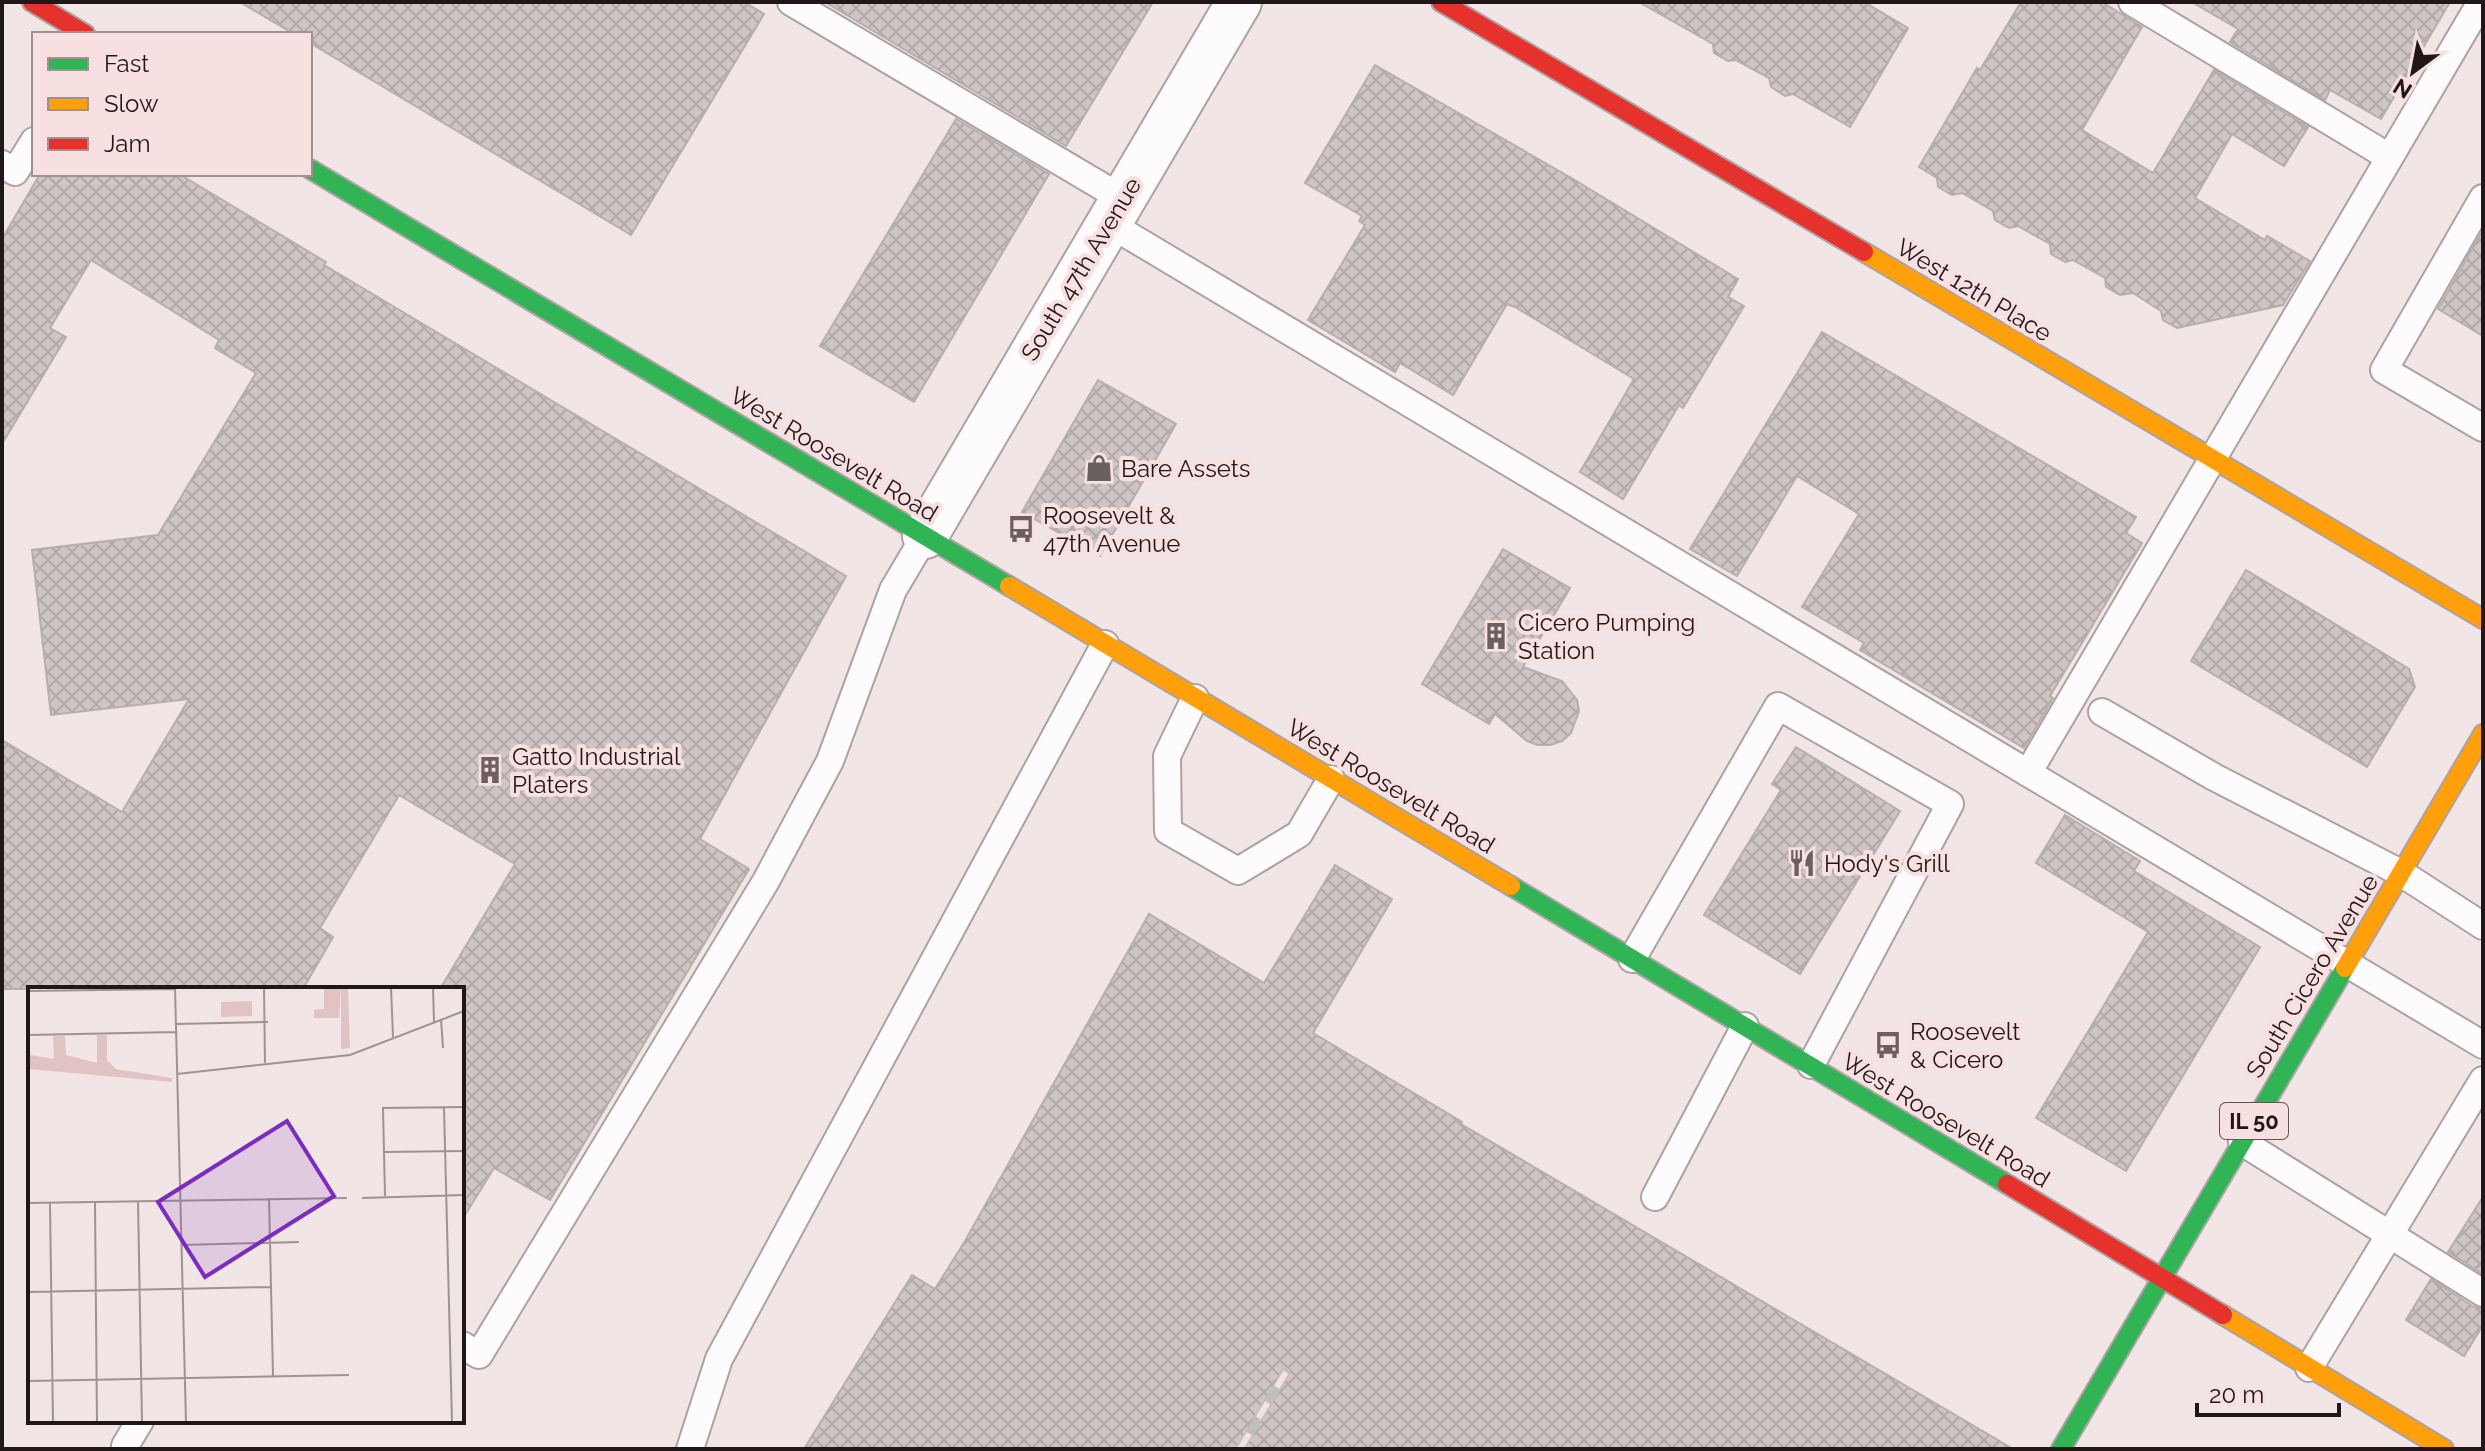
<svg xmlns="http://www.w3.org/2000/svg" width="2485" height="1451" font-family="Raleway,sans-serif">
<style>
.building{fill:url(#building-cross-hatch);stroke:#b8adad;stroke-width:2}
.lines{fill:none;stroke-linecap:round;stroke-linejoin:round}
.lane-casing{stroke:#ada2a2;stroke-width:30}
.street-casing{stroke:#ada2a2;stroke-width:48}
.fast-casing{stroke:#ada2a2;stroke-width:22}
.slow-casing{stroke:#ada2a2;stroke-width:22}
.jam-casing{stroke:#ada2a2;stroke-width:22}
.lane{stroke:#fdfbfb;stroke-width:26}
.street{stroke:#fdfbfb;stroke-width:44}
.fast{stroke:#30b455;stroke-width:18}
.slow{stroke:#ff9f0a;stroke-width:18}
.jam{stroke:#e5322d;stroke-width:18}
.rail-casing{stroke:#c1bebe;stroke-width:9}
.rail{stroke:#f8dfe0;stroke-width:6;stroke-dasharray:18;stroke-linecap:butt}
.labels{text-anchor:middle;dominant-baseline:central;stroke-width:8;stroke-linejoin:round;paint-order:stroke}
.shield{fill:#f8dfe0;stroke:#615454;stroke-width:2}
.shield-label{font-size:22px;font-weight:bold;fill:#201818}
.street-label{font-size:24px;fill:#201818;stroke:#f8dfe0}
.poi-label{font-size:24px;fill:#201818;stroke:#f8dfe0;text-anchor:start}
.inset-road{fill:none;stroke:#9e9393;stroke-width:2}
.view{fill:#7b2cbf;fill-opacity:0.15;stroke:#7b2cbf;stroke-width:4}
.inset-edge{fill:none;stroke:#201818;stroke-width:4}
</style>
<defs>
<pattern id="building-cross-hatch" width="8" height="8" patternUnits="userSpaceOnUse" patternTransform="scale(2)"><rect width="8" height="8" fill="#cfc5c5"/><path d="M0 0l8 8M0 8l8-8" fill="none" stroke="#b1a8a8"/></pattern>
</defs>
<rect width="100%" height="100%" fill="#f2e5e5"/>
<!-- building -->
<g class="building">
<path d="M240 2H744L764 14 631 235 310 43V34H294Z"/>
<path d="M825 2H1153L1066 146Z"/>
<path d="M1639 2H1864L1908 28 1850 127 1793 94 1785 96 1771 87 1769 78 1736 60 1728 61 1714 53 1713 44Z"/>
<path d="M2021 2H2102L2142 27 2082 130 2153 173 2214 70 2308 127 2284 166 2232 134 2195 198 2265 240 2267 236 2310 261 2283 305 2177 328 2163 320 2161 311 2133 293 2120 295 2106 287 2105 278 2073 260 2065 262 2051 254 2050 244 2018 226 2009 228 1995 220 1993 211 1962 193 1952 195 1938 187 1937 178 1919 167 1977 68 1980 70Z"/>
<path d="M2192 2H2450L2381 119 2330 90 2325 100 2230 42 2238 29Z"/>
<path d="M1375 65 1573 179 1738 279 1728 297 1744 306 1683 408 1679 405 1623 499 1580 472 1634 379 1515 307 1507 304 1453 395 1400 363 1395 372 1308 320 1365 225 1359 221 1362 216 1305 183Z"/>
<path d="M956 119 1049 174 914 402 820 346Z"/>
<path d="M40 174H179L326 262 324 265 846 576 700 839 749 869 550 1200 494 1168 462 1220V989H440L515 864 399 795 320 928 333 937 303 989H2V740L122 812 189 699 51 715 32 550 158 535 256 373 215 348 219 340 91 260 50 328 66 337 2 444V239Z"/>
<path d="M2483 230V336L2438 309Z"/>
<path d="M1822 332 2136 517 2126 533 2142 543 2050 696 2053 698 2024 748 1860 650 1864 643 1802 607 1859 514 1797 476 1737 576 1690 549Z"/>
<path d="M1098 380 1176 424 1100 556 1022 512Z"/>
<path d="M1503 549 1570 588 1523 667 1562 681 1577 700 1579 711 1571 733 1562 741 1550 745H1538L1527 741 1495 714 1489 724 1422 684Z"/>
<path d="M2246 570 2409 669 2415 687 2367 767 2191 661Z"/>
<path d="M1796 747 1900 811 1800 974 1704 915 1781 790 1772 784Z"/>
<path d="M2065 815 2140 861 2134 871 2260 947 2126 1171 2036 1118 2148 932 2036 863Z"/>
<path d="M1335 865 1392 899 1313 1033 1462 1122 1461 1124 2013 1449H804L912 1275 935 1289 965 1241 1149 914 1264 983Z"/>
<path d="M2483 1197V1274L2448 1252Z"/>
<path d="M2431 1279 2474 1307 2483 1309V1325L2464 1356 2406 1320Z"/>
</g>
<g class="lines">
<!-- lane casing -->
<g class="lane-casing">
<g id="lane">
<path d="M791 2 1123 199"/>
<path d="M2132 2 2389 157"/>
<path d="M2 164 15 172 34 141"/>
<path d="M2483 198 2384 370 2483 428"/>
<path d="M1108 223 2483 1045"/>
<path d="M1195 698 1167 756 1168 831 1238 871 1299 834 1331 779"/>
<path d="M2102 712 2214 777 2401 873 2483 926"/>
<path d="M2028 773 2481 2"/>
<path d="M1632 959 1778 706 1950 804 1811 1065"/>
<path d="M2242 1142 2483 1293"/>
<path d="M1655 1197 1745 1026"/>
<path d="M462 1345 479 1355 766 881 830 761 893 590 925 536"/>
<path d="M2309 1368 2483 1080"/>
<path d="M125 1446 140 1421"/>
<path d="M690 1449 719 1359 1105 644"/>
</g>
</g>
<!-- street casing -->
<g class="street-casing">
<path id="street" d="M925 536 1239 2"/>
</g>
<!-- fast casing -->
<g class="fast-casing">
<g id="fast">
<path d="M310 169 1009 586"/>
<path d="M1511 886 2007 1184"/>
<path d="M2061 1449 2345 968"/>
</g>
</g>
<!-- slow casing -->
<g class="slow-casing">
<g id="slow">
<path d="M1864 252 2483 619"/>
<path d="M1009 586 1511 886"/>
<path d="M2345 968 2483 734"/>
<path d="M2223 1315 2444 1449"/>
</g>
</g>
<!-- jam casing -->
<g class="jam-casing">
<g id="jam">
<path d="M32 2 85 34"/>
<path d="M1441 2 1864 252"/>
<path d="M2007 1184 2223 1315"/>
</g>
</g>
<!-- lane -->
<use href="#lane" class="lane"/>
<!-- street -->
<use href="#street" class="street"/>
<!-- fast -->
<use href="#fast" class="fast"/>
<!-- slow -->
<use href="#slow" class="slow"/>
<!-- jam -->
<use href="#jam" class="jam"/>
<!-- rail casing -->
<g class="rail-casing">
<path id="rail" d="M1240 1449 1286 1372"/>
</g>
<!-- rail -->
<use href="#rail" class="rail"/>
</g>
<!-- icons -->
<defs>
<g id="shop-bare" transform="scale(2.16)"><path d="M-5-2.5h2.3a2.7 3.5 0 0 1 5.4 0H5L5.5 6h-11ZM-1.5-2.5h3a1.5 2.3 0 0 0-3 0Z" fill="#6a6060" stroke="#f8dfe0" stroke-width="2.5" paint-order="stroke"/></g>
<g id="bus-bare" transform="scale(2.16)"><path d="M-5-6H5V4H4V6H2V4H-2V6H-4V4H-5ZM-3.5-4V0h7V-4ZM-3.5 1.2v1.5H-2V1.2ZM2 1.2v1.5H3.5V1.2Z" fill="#6a6060" stroke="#f8dfe0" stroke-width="2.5" paint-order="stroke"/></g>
<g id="building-bare" transform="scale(2.16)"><path d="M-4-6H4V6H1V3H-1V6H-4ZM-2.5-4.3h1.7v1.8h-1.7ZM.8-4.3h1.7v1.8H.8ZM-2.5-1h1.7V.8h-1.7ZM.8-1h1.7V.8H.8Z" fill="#6a6060" stroke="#f8dfe0" stroke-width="2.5" paint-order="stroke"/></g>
<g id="restaurant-bare" transform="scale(2.16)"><path d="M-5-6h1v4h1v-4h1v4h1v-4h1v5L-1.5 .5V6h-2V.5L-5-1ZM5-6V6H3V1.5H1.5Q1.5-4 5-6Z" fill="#6a6060" stroke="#f8dfe0" stroke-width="2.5" paint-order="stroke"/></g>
</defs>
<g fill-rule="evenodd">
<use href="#shop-bare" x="1099" y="468"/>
<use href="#bus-bare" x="1021" y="529"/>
<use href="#building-bare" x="1496" y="636"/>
<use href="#building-bare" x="490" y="770"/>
<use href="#restaurant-bare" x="1802" y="863"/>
<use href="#bus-bare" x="1888" y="1045"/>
</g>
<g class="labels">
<!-- shield labels -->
<rect class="shield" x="2220" y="1103" width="68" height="36" rx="6"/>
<g class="shield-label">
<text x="2254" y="1121">IL 50</text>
</g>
<!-- street labels -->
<g class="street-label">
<text transform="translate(1081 269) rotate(-59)">South 47th Avenue</text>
<text transform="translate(1974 290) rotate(31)">West 12th Place</text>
<text transform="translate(834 454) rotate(31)">West Roosevelt Road</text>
<text transform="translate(1391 786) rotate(31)">West Roosevelt Road</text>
<text transform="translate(2312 976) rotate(-59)">South Cicero Avenue</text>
<text transform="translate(1946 1120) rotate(31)">West Roosevelt Road</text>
</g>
<!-- poi labels -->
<g class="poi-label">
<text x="1121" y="468">Bare Assets</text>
<text x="1043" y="515">Roosevelt &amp;<tspan x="1043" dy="28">47th Avenue</tspan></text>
<text x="1518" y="622">Cicero Pumping<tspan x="1518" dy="28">Station</tspan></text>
<text x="512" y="756">Gatto Industrial<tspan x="512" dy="28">Platers</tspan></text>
<text x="1824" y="863">Hody's Grill</text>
<text x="1910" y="1031">Roosevelt<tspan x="1910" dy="28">&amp; Cicero</tspan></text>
</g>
</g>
<!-- overview -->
<g transform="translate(28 987)">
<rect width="436" height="436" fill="#f2e5e5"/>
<path d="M296 0H313L311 31H286V23L296 22ZM224 14V29L193 30V15Z" fill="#e2c3c4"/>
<path d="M313 0H320L322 61 313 62ZM69 48H79V73L88 82 144 91V95L0 82 2 68 26 72 25 49H37L38 68 69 76Z" fill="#e2c3c4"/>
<path class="inset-road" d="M147 0 158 436M236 0 237 76M363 0 365 50M405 0 406 35M0 4 147 2M413 32 415 61M148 37 240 35M0 48 148 45M149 87 322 68 436 24M416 120 424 436M356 165 436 164M357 209 355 121 436 120M241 211 245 389M334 211 436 208M110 214 114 436M67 215 69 436M0 216 319 211M22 216 25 436M154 258 271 255M0 305 243 300M0 394 321 388"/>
<path class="view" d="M259 134 306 209 177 290 130 215Z"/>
<rect width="436" height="436" class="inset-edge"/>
</g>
<!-- border -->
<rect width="2485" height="1451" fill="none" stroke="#201818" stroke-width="8"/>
<!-- legend -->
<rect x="32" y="32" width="280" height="144" fill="#f8dfe0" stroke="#a28f90" stroke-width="2"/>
<rect x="48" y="58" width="40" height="12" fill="#30b455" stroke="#a28f90" stroke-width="2"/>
<text x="104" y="72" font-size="24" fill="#201818">Fast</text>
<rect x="48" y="98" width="40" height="12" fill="#ff9f0a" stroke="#a28f90" stroke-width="2"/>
<text x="104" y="112" font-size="24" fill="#201818">Slow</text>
<rect x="48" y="138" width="40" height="12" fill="#e5322d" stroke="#a28f90" stroke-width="2"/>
<text x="104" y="152" font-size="24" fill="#201818">Jam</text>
<!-- north arrow -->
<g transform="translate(2413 72) rotate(212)" stroke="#f8dfe0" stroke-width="6" paint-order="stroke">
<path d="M0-6L14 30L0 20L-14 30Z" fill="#201818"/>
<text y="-12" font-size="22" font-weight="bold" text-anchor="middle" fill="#201818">N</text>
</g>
<!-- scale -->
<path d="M2197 1403v12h142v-12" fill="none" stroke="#201818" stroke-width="4"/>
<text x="2209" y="1403" font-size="24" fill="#201818" stroke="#f8dfe0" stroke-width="6" paint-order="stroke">20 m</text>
</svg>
